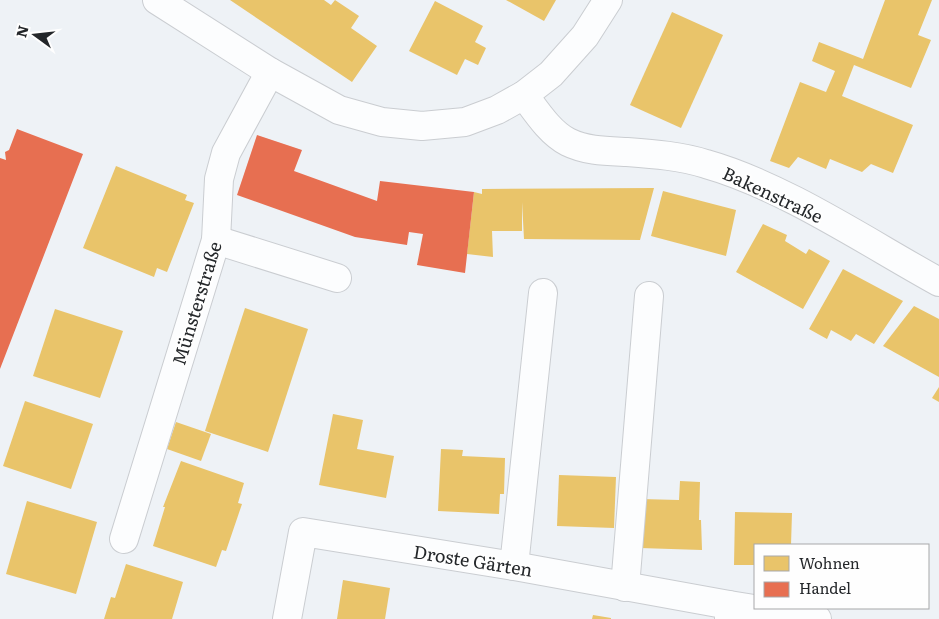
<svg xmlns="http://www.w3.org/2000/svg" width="939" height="619" font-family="Literata,serif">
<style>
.homes{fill:#e9c46a}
.shops{fill:#e76f51}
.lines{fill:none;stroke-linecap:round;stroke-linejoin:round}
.minor-casing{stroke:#cacdd1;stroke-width:30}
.minor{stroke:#fcfdfe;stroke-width:28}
.labels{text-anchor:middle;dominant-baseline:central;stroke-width:5;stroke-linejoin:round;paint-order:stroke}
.street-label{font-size:18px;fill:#24272a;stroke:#fefefe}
</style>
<rect width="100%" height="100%" fill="#eef2f6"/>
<!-- homes -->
<g class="homes">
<path d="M230 0H324L331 5 335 0 359 16 351 28 377 46 352 82Z"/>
<path d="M506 0H556L544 21Z"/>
<path d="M885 0H932L918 35 931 40 911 88 854 65 842 96 913 125 893 173 871 164 862 172 830 159 826 169 798 157 789 168 770 161 800 82 826 92 835 71 812 61 819 42 863 59Z"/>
<path d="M435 1 483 26 475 42 486 48 478 65 465 59 457 75 409 51Z"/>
<path d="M672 12 723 35 681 128 630 105Z"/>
<path d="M116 166 187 195 185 200 194 203 167 272 157 268 154 277 83 248Z"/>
<path d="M654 188 640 240 524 239 522 202V231H492L493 257 467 254 474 192 482 194V189Z"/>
<path d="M663 191 736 210 726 256 651 236Z"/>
<path d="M763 224 787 235 785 241 806 254 809 249 830 261 803 309 736 272Z"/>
<path d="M843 269 903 301 874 344 856 334 851 341 831 330 827 339 809 329Z"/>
<path d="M914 306 939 319V377L883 346Z"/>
<path d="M245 308 308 329 268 452 205 431Z"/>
<path d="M55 309 123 331 100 398 33 376Z"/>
<path d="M939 387V402L932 398Z"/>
<path d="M25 401 93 424 71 489 3 466Z"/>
<path d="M333 414 363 420 357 449 394 456 386 498 319 485Z"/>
<path d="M176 422 211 434 201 461 167 449Z"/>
<path d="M441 449 463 450 462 456 505 458 504 494H500L499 514 438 511Z"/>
<path d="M181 461 244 483 238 503 242 504 226 551 222 550 216 567 153 546 165 507H163Z"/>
<path d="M559 475 616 477 614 528 557 526Z"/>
<path d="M680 481 700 482 699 520H701L702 550 640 548 641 499 679 500Z"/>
<path d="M27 501 97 522 76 594 6 574Z"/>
<path d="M735 512 792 513 791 545H755V565H734Z"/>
<path d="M126 564 183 582 172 619H104L111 597 115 598Z"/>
<path d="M343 580 390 588 385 619H337Z"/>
<path d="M593 615 611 618V619H592Z"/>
</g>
<!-- shops -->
<g class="shops">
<path d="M17 129 83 154 0 369V158L6 160 5 152 9 150Z"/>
<path d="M257 135 302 150 294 171 377 201 380 181 474 192 465 273 417 265 423 234 409 232 407 245 355 237 237 195Z"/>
</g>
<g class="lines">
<!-- minor casing -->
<g class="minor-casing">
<g id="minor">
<path d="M157 0 270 72 339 110 382 122 422 126 465 122 497 110 524 95 551 74 585 36 608 0"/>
<path d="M524 95C536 111 550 133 568 142 586 151 607 151 627 152 654 154 681 156 706 164 784 186 868 243 939 282"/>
<path d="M216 240 337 278"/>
<path d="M124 539 216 240 219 179 226 153 270 72"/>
<path d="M514 566 543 293"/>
<path d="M625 587 649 296"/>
<path d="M729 605 817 619"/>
<path d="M287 619 303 532 514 566 729 605V619"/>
</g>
</g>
<!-- minor -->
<use href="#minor" class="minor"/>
</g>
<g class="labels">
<!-- street labels -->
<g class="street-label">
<text transform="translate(773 194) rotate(25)">Bakenstraße</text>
<text transform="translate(196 303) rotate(-73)">Münsterstraße</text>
<text transform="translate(473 560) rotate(9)">Droste Gärten</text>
</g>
</g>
<!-- legend -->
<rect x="754" y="544" width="175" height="65" fill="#fefefe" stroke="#a7a8a9"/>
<rect x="764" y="556" width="25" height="15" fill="#e9c46a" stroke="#a7a8a9"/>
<text x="799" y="569" font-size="15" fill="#24272a">Wohnen</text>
<rect x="764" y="582" width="25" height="15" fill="#e76f51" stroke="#a7a8a9"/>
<text x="799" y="594" font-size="15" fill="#24272a">Handel</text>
<!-- north arrow -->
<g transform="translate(35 35) rotate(285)" stroke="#fefefe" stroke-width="4" paint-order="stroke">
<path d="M0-4L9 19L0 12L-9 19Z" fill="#24272a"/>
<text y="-8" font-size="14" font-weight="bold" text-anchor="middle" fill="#24272a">N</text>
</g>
</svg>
